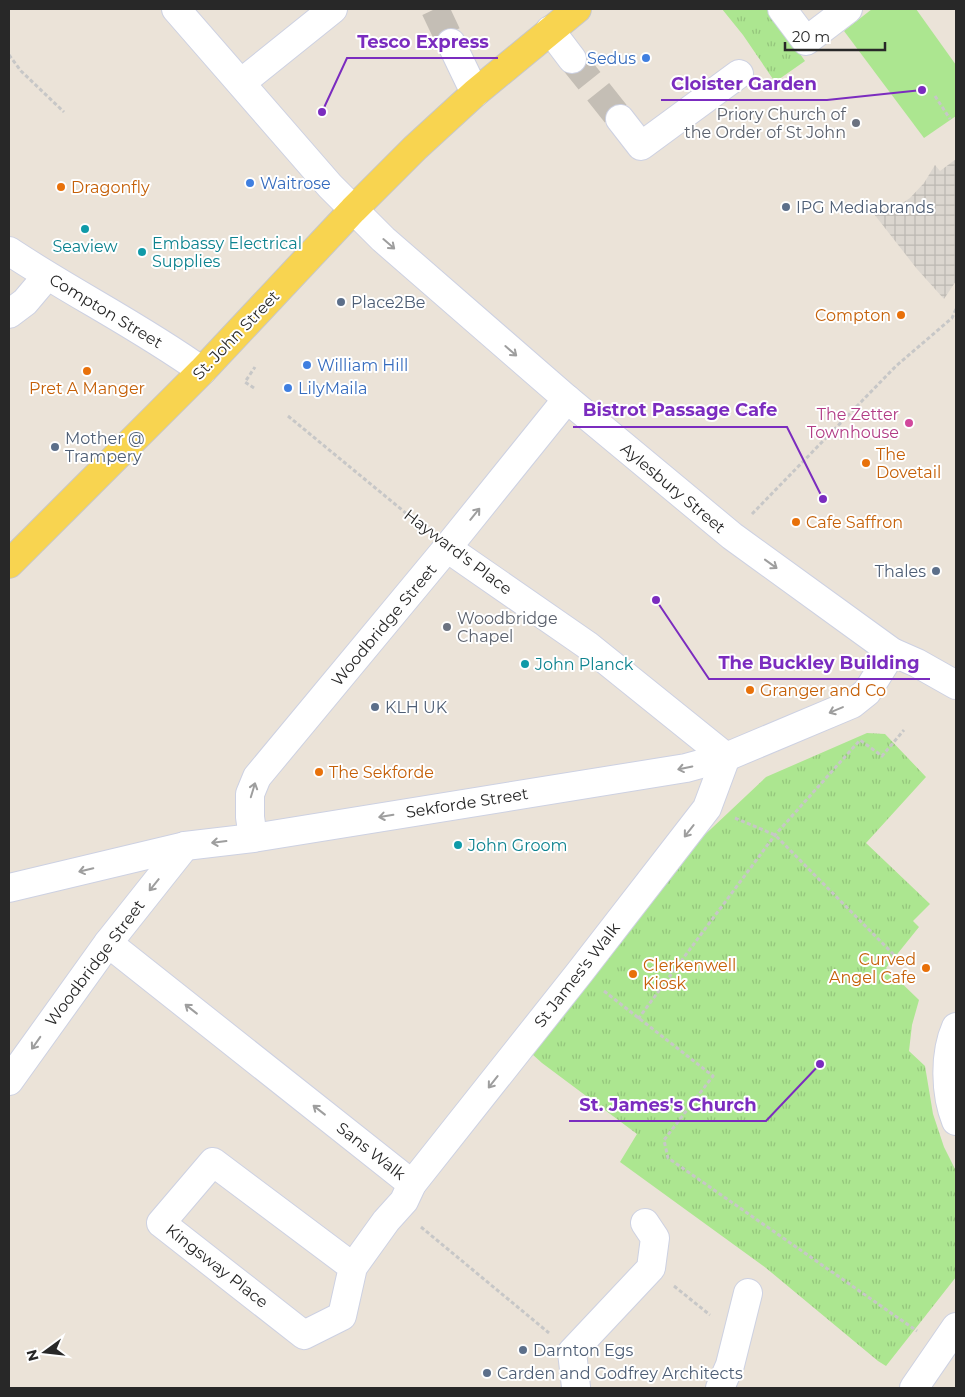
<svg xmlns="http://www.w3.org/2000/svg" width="965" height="1397" font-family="Montserrat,sans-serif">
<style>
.grass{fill:url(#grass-tufts)}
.garden{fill:#ace690}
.plaza{fill:url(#plaza-grid)}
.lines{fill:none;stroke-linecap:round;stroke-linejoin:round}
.minor-tunnel{stroke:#c4beb5;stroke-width:28;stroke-dasharray:28 14;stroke-linecap:butt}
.minor-casing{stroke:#cdd1e2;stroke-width:30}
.major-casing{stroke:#c7c7c7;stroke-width:30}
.path{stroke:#c7c7c7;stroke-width:3;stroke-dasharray:4 2.5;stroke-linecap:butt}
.minor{stroke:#fff;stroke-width:28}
.major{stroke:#f8d450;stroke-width:28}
.oneway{stroke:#9e9e9e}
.shop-dot{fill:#3f7fe0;stroke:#fff;stroke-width:2}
.worship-dot{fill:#6b7280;stroke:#fff;stroke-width:2}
.food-dot{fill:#e8710a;stroke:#fff;stroke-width:2}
.service-dot{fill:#5c6f8a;stroke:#fff;stroke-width:2}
.culture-dot{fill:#0f9aa8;stroke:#fff;stroke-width:2}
.hotel-dot{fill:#d1479c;stroke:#fff;stroke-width:2}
.labels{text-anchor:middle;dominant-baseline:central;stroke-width:4;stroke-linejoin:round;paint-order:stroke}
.shop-label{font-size:16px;fill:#366cbe;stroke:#fff;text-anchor:start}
.worship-label{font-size:16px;fill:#5b616d;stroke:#fff;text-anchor:end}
.food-label{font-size:16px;fill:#c56008;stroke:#fff;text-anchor:start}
.service-label{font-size:16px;fill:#4e5e75;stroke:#fff;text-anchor:start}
.culture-label{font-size:16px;fill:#0d838f;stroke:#fff;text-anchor:start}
.street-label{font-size:16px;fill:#282828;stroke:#fff}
.hotel-label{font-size:16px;fill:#b23c85;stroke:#fff;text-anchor:end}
.leader{fill:none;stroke:#7b2cbf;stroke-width:2}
.callout-dot{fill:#7b2cbf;stroke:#fff;stroke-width:2}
.callout-label{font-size:18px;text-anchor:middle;font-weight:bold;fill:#7b2cbf;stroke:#fff;stroke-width:4;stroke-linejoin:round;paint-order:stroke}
</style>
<defs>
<pattern id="grass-tufts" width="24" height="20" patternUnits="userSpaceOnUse" patternTransform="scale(1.25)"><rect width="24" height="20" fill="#ace690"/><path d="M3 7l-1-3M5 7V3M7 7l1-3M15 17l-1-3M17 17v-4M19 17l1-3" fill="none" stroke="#94c57c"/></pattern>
<pattern id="plaza-grid" width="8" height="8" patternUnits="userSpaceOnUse" patternTransform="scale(1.25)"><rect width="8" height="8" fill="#dbd6cf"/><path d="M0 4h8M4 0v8" fill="none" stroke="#bcb8b2"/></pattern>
</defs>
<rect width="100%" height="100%" fill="#ebe3d8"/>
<!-- grass -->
<g class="grass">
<path d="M722 9H768L805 61 775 82 743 35Z"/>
<path d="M867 733 885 734 926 777 866 843 930 904 913 921 919 927 886 968 919 1000 912 1025 909 1051 925 1066 933 1114 944 1147 956 1171V1277L886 1366 878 1361 766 1268 620 1162 637 1134 542 1063 532 1054 695 844 766 777Z"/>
</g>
<!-- garden -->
<path class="garden" d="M872 9H916L956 65V116L924 138 844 31Z"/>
<!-- plaza -->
<path class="plaza" d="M956 159V281L944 299 917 269 874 214 889 212 910 198 924 183 935 165 940 171Z"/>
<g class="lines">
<!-- minor-tunnel -->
<g class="minor-tunnel">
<path d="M435 9 451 43"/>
<path d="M572 59 620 119"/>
</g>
<!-- minor casing -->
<g class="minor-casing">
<g id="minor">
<path d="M176 9 330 186 383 239 567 399 732 536 892 652 917 663 956 685"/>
<path d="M782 9 806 41 848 9"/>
<path d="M550 30 572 59"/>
<path d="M451 43 475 93"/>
<path d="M241 83 333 9"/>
<path d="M620 119 641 146 739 74"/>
<path d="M9 251C72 293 141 327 202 371"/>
<path d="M9 314 25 302 47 276"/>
<path d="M253 838 250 817V794L257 777 447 548 567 399"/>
<path d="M9 888 185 846 253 838 686 768 726 757 852 704 867 692 892 652"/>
<path d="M108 943 412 1184"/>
<path d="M956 1027C944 1054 945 1094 956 1121"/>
<path d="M9 1081 108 943 185 846"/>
<path d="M353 1267 213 1162 161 1223 304 1335 342 1316 353 1267 386 1221 404 1201 412 1184 580 972 707 808 726 757 587 645 447 548"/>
<path d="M576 1387 572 1352 651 1268 655 1238 645 1223"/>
<path d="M720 1388 730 1365 748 1293"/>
<path d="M914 1388 956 1327"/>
</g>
</g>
<!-- major casing -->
<g class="major-casing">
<path id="major" d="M9 564 202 371 353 210 415 148 475 93 577 9"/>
</g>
<!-- path -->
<g class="path">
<path d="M9 55 21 71 64 112"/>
<path d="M935 96 950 119"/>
<path d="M254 388 245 382 255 367"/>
<path d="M288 416 424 528"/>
<path d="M752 514 896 366 952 318 956 309"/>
<path d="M735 818 775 835 904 965"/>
<path d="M604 991 713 1076 664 1140 668 1158 917 1331"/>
<path d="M638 1019 775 835 860 740 882 756 904 730"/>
<path d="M421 1227 549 1333"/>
<path d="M674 1286 710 1315"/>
</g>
<!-- minor -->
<use href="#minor" class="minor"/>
<!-- major -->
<use href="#major" class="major"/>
</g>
<!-- one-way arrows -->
<defs><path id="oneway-shaft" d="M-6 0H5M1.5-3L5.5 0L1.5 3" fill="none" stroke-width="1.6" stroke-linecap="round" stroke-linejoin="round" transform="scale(1.25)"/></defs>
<g class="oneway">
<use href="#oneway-shaft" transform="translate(389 244) rotate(41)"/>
<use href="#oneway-shaft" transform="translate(511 351) rotate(41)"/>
<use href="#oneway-shaft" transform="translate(475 514) rotate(-51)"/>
<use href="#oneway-shaft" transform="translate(771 564) rotate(36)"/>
<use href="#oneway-shaft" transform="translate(836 710) rotate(157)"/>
<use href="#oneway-shaft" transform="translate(685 768) rotate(168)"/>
<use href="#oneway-shaft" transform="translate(253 790) rotate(-73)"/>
<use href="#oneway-shaft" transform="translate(386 816) rotate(171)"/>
<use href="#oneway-shaft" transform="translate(689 831) rotate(128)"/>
<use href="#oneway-shaft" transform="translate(219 842) rotate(173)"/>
<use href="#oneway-shaft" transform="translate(86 870) rotate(167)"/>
<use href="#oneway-shaft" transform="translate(154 885) rotate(129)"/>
<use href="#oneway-shaft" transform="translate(191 1009) rotate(-142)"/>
<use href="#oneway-shaft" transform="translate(36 1043) rotate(125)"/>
<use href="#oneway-shaft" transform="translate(493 1082) rotate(128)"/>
<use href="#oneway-shaft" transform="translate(319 1110) rotate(-142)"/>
</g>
<!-- markers -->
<g class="shop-dot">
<circle cx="646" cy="58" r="5"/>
<circle cx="250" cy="183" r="5"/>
<circle cx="307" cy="365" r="5"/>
<circle cx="288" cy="388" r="5"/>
</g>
<g class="worship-dot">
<circle cx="856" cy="123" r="5"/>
<circle cx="447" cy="627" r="5"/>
</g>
<g class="food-dot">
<circle cx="61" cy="187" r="5"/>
<circle cx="901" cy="315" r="5"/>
<circle cx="87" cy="371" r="5"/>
<circle cx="866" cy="463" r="5"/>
<circle cx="796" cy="522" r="5"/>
<circle cx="750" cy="690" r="5"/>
<circle cx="319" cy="772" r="5"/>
<circle cx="926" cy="968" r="5"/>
<circle cx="633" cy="974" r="5"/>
</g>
<g class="service-dot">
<circle cx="786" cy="207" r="5"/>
<circle cx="341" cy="302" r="5"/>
<circle cx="55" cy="447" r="5"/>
<circle cx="936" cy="571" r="5"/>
<circle cx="375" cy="707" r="5"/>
<circle cx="523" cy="1350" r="5"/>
<circle cx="487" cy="1373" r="5"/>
</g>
<g class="culture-dot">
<circle cx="85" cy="229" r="5"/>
<circle cx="142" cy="252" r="5"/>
<circle cx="525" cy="664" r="5"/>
<circle cx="458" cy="845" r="5"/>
</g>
<circle class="hotel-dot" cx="909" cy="423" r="5"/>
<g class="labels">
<!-- shop labels -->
<g class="shop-label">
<text x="636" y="58" text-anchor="end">Sedus</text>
<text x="260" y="183">Waitrose</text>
<text x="317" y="365">William Hill</text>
<text x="298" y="388">LilyMaila</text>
</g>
<!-- worship labels -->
<g class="worship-label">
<text x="846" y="114">Priory Church of<tspan x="846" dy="18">the Order of St John</tspan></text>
<text x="457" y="618" text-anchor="start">Woodbridge<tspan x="457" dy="18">Chapel</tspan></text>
</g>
<!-- food labels -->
<g class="food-label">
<text x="71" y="187">Dragonfly</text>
<text x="891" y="315" text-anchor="end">Compton</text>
<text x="87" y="388" text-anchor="middle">Pret A Manger</text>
<text x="876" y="454">The<tspan x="876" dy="18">Dovetail</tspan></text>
<text x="806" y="522">Cafe Saffron</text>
<text x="760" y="690">Granger and Co</text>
<text x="329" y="772">The Sekforde</text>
<text x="916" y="959" text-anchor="end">Curved<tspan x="916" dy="18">Angel Cafe</tspan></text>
<text x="643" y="965">Clerkenwell<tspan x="643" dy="18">Kiosk</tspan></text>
</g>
<!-- service labels -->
<g class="service-label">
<text x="796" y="207">IPG Mediabrands</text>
<text x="351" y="302">Place2Be</text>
<text x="65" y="438">Mother @<tspan x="65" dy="18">Trampery</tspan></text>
<text x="926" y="571" text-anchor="end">Thales</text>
<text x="385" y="707">KLH UK</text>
<text x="533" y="1350">Darnton Egs</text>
<text x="497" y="1373">Carden and Godfrey Architects</text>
</g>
<!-- culture labels -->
<g class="culture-label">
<text x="152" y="243">Embassy Electrical<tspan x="152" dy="18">Supplies</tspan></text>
<text x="85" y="246" text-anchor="middle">Seaview</text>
<text x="535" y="664">John Planck</text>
<text x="468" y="845">John Groom</text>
</g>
<!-- street labels -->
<g class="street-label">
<text transform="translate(106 311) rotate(31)">Compton Street</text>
<text transform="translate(236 335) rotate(-46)">St. John Street</text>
<text transform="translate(673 488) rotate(40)">Aylesbury Street</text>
<text transform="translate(458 552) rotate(37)">Hayward's Place</text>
<text transform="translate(384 625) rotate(-50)">Woodbridge Street</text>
<text transform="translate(467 803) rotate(-9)">Sekforde Street</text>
<text transform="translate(95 963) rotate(-53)">Woodbridge Street</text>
<text transform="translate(577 975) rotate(-52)">St James's Walk</text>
<text transform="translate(371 1151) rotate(38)">Sans Walk</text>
<text transform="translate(217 1266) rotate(38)">Kingsway Place</text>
</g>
<!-- hotel labels -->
<g class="hotel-label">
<text x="899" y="414">The Zetter<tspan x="899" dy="18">Townhouse</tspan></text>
</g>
</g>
<!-- callouts -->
<path class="leader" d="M322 112L347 58H498M922 90L827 100H661M823 499L787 427H573M656 600L709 679H930M820 1064L766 1121H569"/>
<g class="callout-dot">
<circle cx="322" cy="112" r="5"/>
<circle cx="922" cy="90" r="5"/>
<circle cx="823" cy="499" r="5"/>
<circle cx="656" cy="600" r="5"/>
<circle cx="820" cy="1064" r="5"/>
</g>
<g class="callout-label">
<text x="423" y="48">Tesco Express</text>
<text x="744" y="90">Cloister Garden</text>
<text x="680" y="416">Bistrot Passage Cafe</text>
<text x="819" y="669">The Buckley Building</text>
<text x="668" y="1111">St. James's Church</text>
</g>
<!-- border -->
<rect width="965" height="1397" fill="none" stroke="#282828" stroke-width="20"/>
<!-- north arrow -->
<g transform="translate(45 1352) rotate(255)" stroke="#ffffff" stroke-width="4" paint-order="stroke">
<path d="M0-4L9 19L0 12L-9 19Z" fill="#282828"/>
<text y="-8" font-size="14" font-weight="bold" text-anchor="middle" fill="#282828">N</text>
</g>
<!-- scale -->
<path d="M785 42v8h100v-8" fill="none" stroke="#282828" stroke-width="2.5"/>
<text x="792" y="42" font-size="15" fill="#282828" stroke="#ffffff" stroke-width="4" paint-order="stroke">20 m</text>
</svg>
